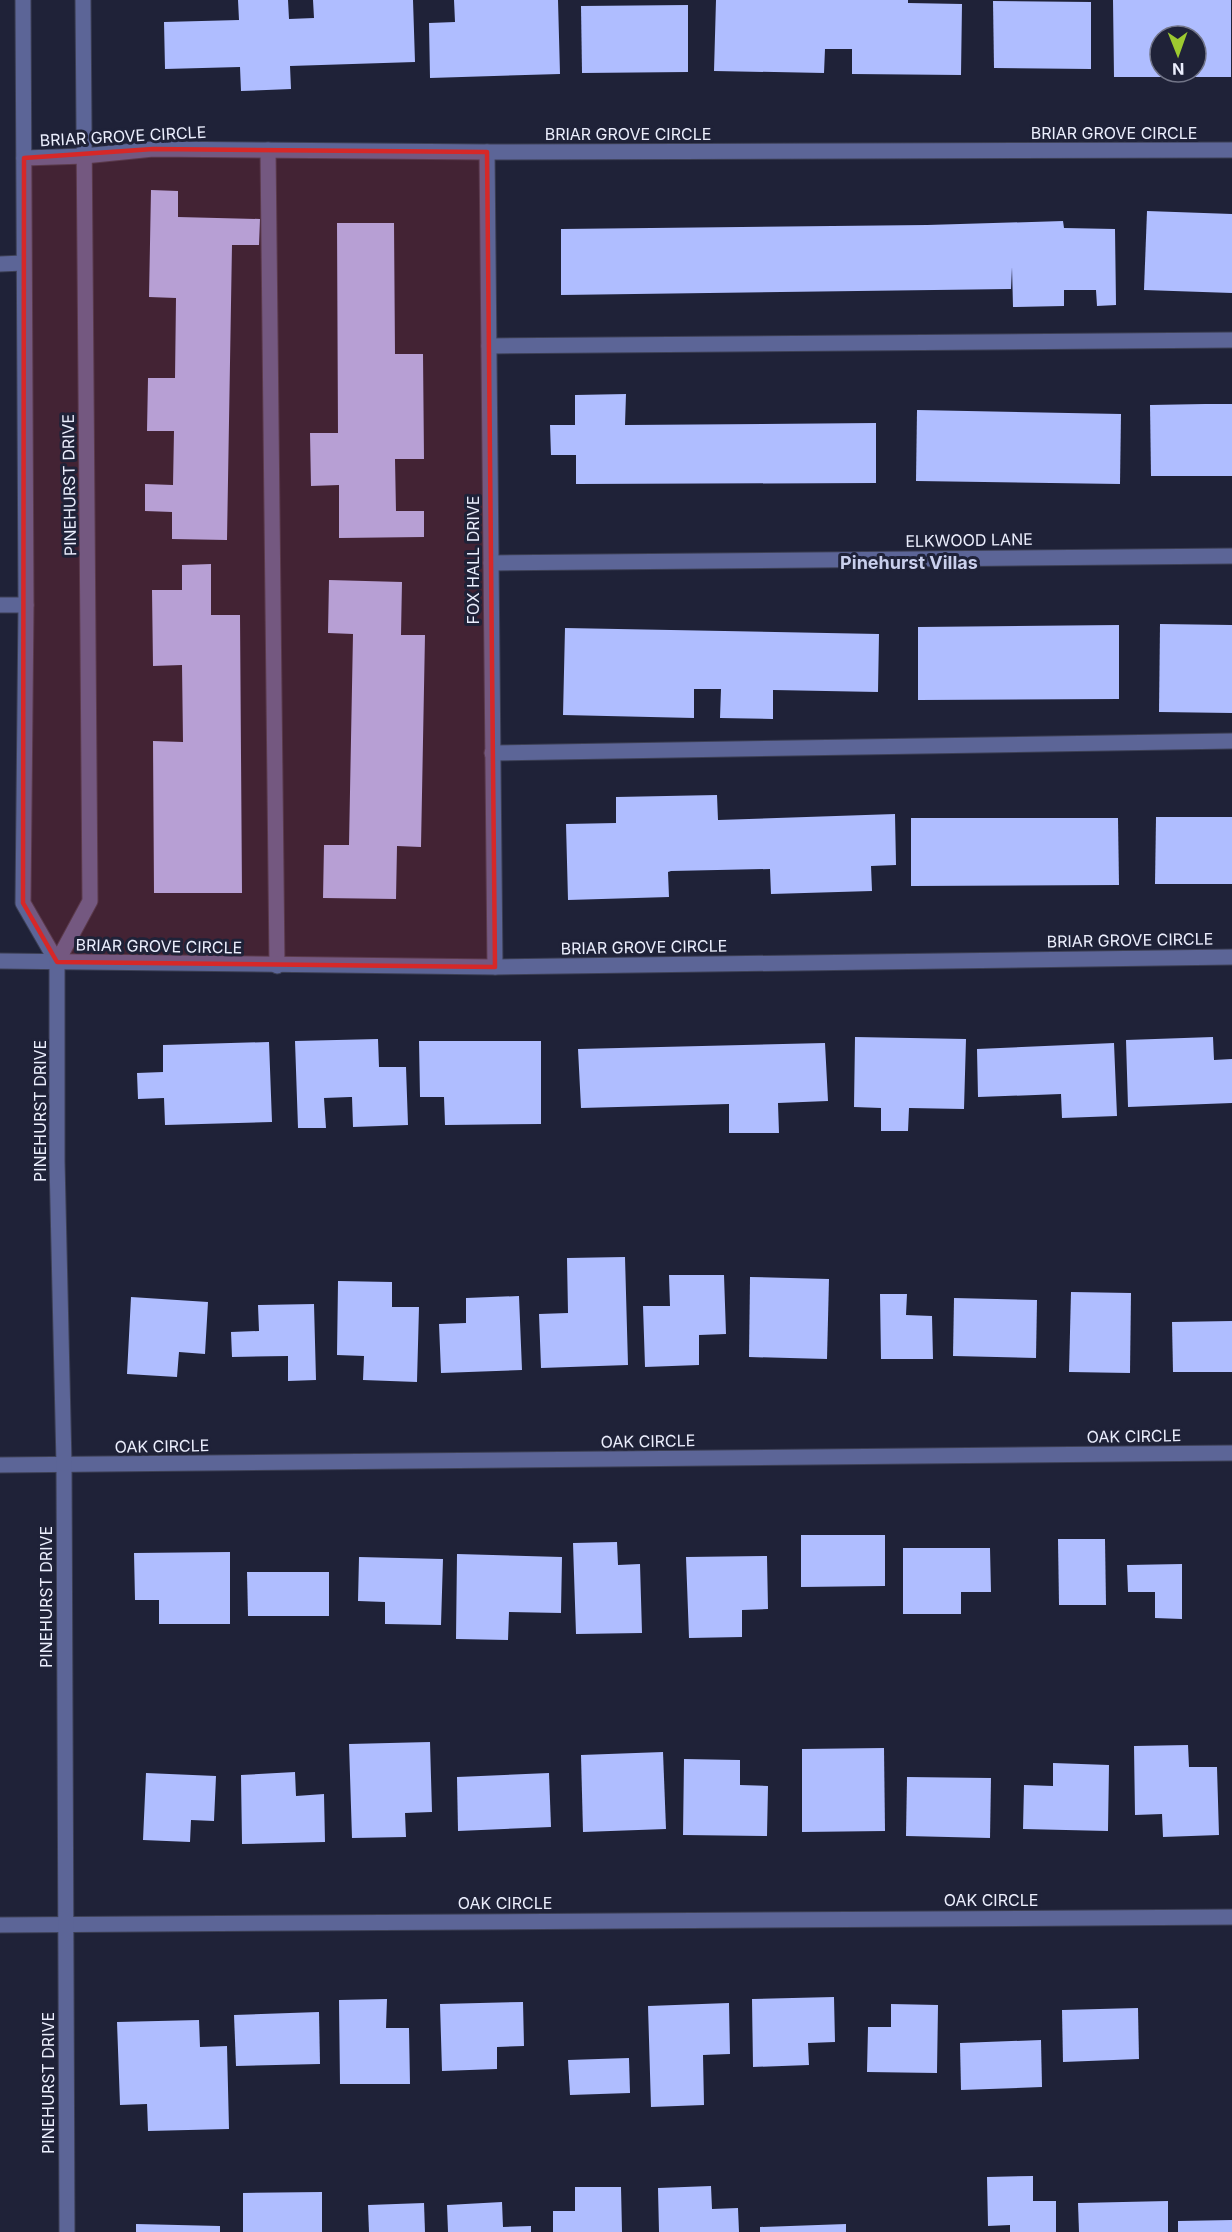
<svg xmlns="http://www.w3.org/2000/svg" width="1232" height="2232" font-family="Inter,sans-serif">
<style>
.building{fill:#afbdff;fill-rule:evenodd}
.lines{fill:none;stroke-linecap:round;stroke-linejoin:round}
.minor-casing{stroke:#3c3f54;stroke-width:17}
.minor{stroke:#5c6597;stroke-width:15}
.marked{fill:#d62828;fill-opacity:0.2;stroke:#d62828;stroke-width:4.5;stroke-linejoin:round}
.labels{text-anchor:middle;dominant-baseline:central;stroke-width:6;stroke-linejoin:round;paint-order:stroke}
.street-label{font-size:16px;fill:#ebeefd;stroke:#1f2238}
.neighbourhood-label{font-size:18px;font-weight:bold;fill:#c9cfec;stroke:#1f2238}
</style>
<rect width="100%" height="100%" fill="#1f2238"/>
<!-- building -->
<g class="building">
<path d="M238 0H288L289 19 314 18 313 0H413L415 62 290 66 291 89 241 91 240 67 165 69 164 22 239 20Z"/>
<path d="M454 0H558L560 74 430 78 429 23 455 22Z"/>
<path d="M716 0H908V3L962 4 961 75 852 74V49H825L824 73 714 71Z"/>
<path d="M1113 0H1231V77H1114ZM1160 36H1196V72H1160Z"/>
<path d="M993 1 1091 2V69L994 68Z"/>
<path d="M688 5V72L582 73 581 6Z"/>
<path d="M151 190 178 191V217L260 219 259 245H232L227 540 172 539V512L145 511V484L173 485 174 431H147L148 378H175L176 298 149 297Z"/>
<path d="M1147 211 1232 214V293L1144 290Z"/>
<path d="M1063 221 1064 228 1115 229 1116 305 1097 306 1096 290H1064V306L1013 307 1012 267 1011 289 561 295V229L927 225Z"/>
<path d="M337 223H394L395 354H423L424 459H395L396 511H424V537L339 538V485L311 486 310 433H338Z"/>
<path d="M626 394 625 425 876 423V483L576 484V455H551L550 425H575V395Z"/>
<path d="M1205 404H1232V476H1151L1150 405Z"/>
<path d="M917 410 1121 414 1120 484 916 481Z"/>
<path d="M211 564V615H240L242 893H154L153 741 183 742 182 665 153 666 152 590H182V565Z"/>
<path d="M329 580 402 582 401 635H425L421 847 397 846 396 899 323 898 324 845H349L353 634 328 633Z"/>
<path d="M1160 624 1232 625V713L1159 712Z"/>
<path d="M1119 625V699L918 700V627Z"/>
<path d="M565 628 879 634 878 692 773 690V719L720 718 721 689H694V718L563 715Z"/>
<path d="M717 795 718 820 895 814 896 865 871 866 872 891 771 894 770 869 671 871 668 872 669 897 568 900 566 824 616 823V797Z"/>
<path d="M1156 817H1232V884H1155Z"/>
<path d="M911 818H1118L1119 885 911 886Z"/>
<path d="M855 1037 966 1039 964 1109 909 1108 908 1131H881V1108L854 1107Z"/>
<path d="M1213 1037 1214 1060 1232 1059V1103L1128 1107 1126 1040Z"/>
<path d="M378 1039 379 1067H406L408 1125 353 1127 352 1097H350L324 1098 326 1128H298L295 1041Z"/>
<path d="M419 1041H541V1124L445 1125 444 1097H420Z"/>
<path d="M269 1042 272 1122 165 1125 164 1098 138 1099 137 1073 163 1072V1045Z"/>
<path d="M825 1043 828 1101 778 1103 779 1133H729V1104L581 1108 578 1049Z"/>
<path d="M1114 1043 1117 1116 1062 1118 1061 1094 978 1097 977 1049Z"/>
<path d="M625 1257 628 1365 541 1368 539 1314 568 1313 567 1258Z"/>
<path d="M669 1275H724L726 1334 699 1335V1365L645 1367 643 1306H670Z"/>
<path d="M750 1277 829 1279 827 1359 749 1357Z"/>
<path d="M338 1281 392 1282V1307H419L417 1382 363 1380 364 1356 337 1355Z"/>
<path d="M1071 1292 1131 1293 1130 1373 1069 1372Z"/>
<path d="M880 1294H907L906 1315 932 1316 933 1359H881Z"/>
<path d="M519 1296 522 1370 441 1373 439 1324 466 1323V1298Z"/>
<path d="M131 1297 208 1302 205 1354 179 1352 177 1377 127 1374Z"/>
<path d="M954 1298 1037 1300 1036 1358 953 1356Z"/>
<path d="M314 1304 316 1380 288 1381V1356L232 1357 231 1332 259 1331 258 1305Z"/>
<path d="M1232 1321V1372H1173L1172 1322Z"/>
<path d="M801 1535H885V1586L801 1587Z"/>
<path d="M1058 1539H1105L1106 1605H1059Z"/>
<path d="M617 1542 618 1565 640 1564 642 1633 576 1634 573 1543Z"/>
<path d="M903 1548H990L991 1592H961V1614H903Z"/>
<path d="M230 1552V1624H159V1600H135L134 1553Z"/>
<path d="M457 1554 562 1557 561 1613 509 1612 508 1640 456 1639Z"/>
<path d="M767 1556 768 1609 742 1610V1637L689 1638 686 1557Z"/>
<path d="M359 1557 443 1559 441 1625 385 1624V1602L358 1601Z"/>
<path d="M1182 1564V1619L1155 1618V1592H1128L1127 1565Z"/>
<path d="M247 1572H329V1616H248Z"/>
<path d="M430 1742 432 1812 405 1813 406 1837 352 1838 349 1744Z"/>
<path d="M1188 1745 1189 1767H1217L1219 1835 1163 1837 1162 1814 1135 1815 1134 1746Z"/>
<path d="M884 1748 885 1831 802 1832V1749Z"/>
<path d="M663 1752 666 1829 583 1832 581 1755Z"/>
<path d="M684 1759 740 1760V1785L768 1786 767 1836 683 1835Z"/>
<path d="M1053 1763 1109 1765 1108 1831 1023 1829 1024 1785 1053 1786Z"/>
<path d="M295 1772 296 1796 324 1794 325 1842 242 1844 241 1775Z"/>
<path d="M146 1773 216 1776 214 1821 191 1820 190 1842 143 1840Z"/>
<path d="M549 1773 551 1827 458 1831 457 1777Z"/>
<path d="M907 1777 991 1778 990 1838 906 1836Z"/>
<path d="M834 1997 835 2042 808 2043 809 2065 753 2067 752 1999Z"/>
<path d="M387 1999 386 2028H409L410 2084H340L339 2000Z"/>
<path d="M523 2002 524 2046 497 2047V2069L442 2071 440 2004Z"/>
<path d="M729 2003 730 2054 703 2055 704 2105 651 2107 648 2006Z"/>
<path d="M891 2004 938 2005 937 2073 867 2072 868 2027H891Z"/>
<path d="M1138 2008 1139 2059 1063 2062 1062 2010Z"/>
<path d="M319 2012 320 2064 236 2066 234 2015Z"/>
<path d="M199 2020 200 2047 227 2046 229 2129 148 2131 147 2104 120 2105 117 2022Z"/>
<path d="M1041 2040 1042 2087 961 2090 960 2043Z"/>
<path d="M629 2058 630 2093 570 2095 568 2060Z"/>
<path d="M1033 2176V2201H1056V2232H1010V2225L988 2226 987 2177Z"/>
<path d="M711 2186 712 2209 738 2208 739 2232H659L658 2188Z"/>
<path d="M575 2187H621L622 2232H553V2211H575Z"/>
<path d="M322 2192V2232H243V2193Z"/>
<path d="M1168 2201V2232H1079L1078 2203Z"/>
<path d="M502 2202 503 2227 531 2226V2232H448L447 2205Z"/>
<path d="M424 2203 425 2232H369L368 2205Z"/>
<path d="M1232 2220V2232H1178V2221Z"/>
<path d="M136 2224 220 2226V2232H136Z"/>
<path d="M846 2224V2232H760V2227Z"/>
</g>
<g class="lines">
<!-- minor casing -->
<g class="minor-casing">
<g id="minor">
<path d="M23 0 26 605 23 903 57 962"/>
<path d="M268 150 277 966"/>
<path d="M487 152 495 967"/>
<path d="M24 158 84 156 153 149 487 152 1232 150"/>
<path d="M0 264 23 263"/>
<path d="M489 346 1232 340"/>
<path d="M491 563 1232 556"/>
<path d="M0 605H26"/>
<path d="M492 753 1232 741"/>
<path d="M0 961 495 967 1232 957"/>
<path d="M0 1465 1232 1453"/>
<path d="M0 1925 1232 1917"/>
<path d="M67 2232 64 1464 57 1161V962L90 901 83 0"/>
</g>
</g>
<!-- minor -->
<use href="#minor" class="minor"/>
</g>
<!-- marked area -->
<path class="marked" d="M153 149 487 152 495 967 57 962 23 903 24 158Z"/>
<g class="labels">
<!-- street labels -->
<g class="street-label">
<text x="1114" y="133">BRIAR GROVE CIRCLE</text>
<text x="628" y="134">BRIAR GROVE CIRCLE</text>
<text transform="translate(123 136) rotate(-3)">BRIAR GROVE CIRCLE</text>
<text transform="translate(69 485) rotate(-91)">PINEHURST DRIVE</text>
<text transform="translate(969 540) rotate(-1)">ELKWOOD LANE</text>
<text transform="translate(473 560) rotate(-90)">FOX HALL DRIVE</text>
<text transform="translate(1130 940) rotate(-1)">BRIAR GROVE CIRCLE</text>
<text transform="translate(159 946) rotate(1)">BRIAR GROVE CIRCLE</text>
<text transform="translate(644 947) rotate(-1)">BRIAR GROVE CIRCLE</text>
<text transform="translate(40 1111) rotate(-90)">PINEHURST DRIVE</text>
<text transform="translate(1134 1436) rotate(-1)">OAK CIRCLE</text>
<text transform="translate(648 1441) rotate(-1)">OAK CIRCLE</text>
<text transform="translate(162 1446) rotate(-1)">OAK CIRCLE</text>
<text transform="translate(46 1597) rotate(-90)">PINEHURST DRIVE</text>
<text x="991" y="1900">OAK CIRCLE</text>
<text x="505" y="1903">OAK CIRCLE</text>
<text transform="translate(48 2083) rotate(-90)">PINEHURST DRIVE</text>
</g>
<!-- neighbourhood labels -->
<g class="neighbourhood-label">
<text x="909" y="562">Pinehurst Villas</text>
</g>
</g>
<!-- north arrow -->
<g transform="translate(1178 54) rotate(179)"><circle r="28" fill="#1f2238" stroke="#717487" stroke-width="1.5"/>
<path d="M0-4.5L10 22L0 15L-10 22Z" fill="#9dca30"/>
<text y="-9" font-size="16" font-weight="bold" text-anchor="middle" fill="#ebeefd">N</text>
</g>
</svg>
